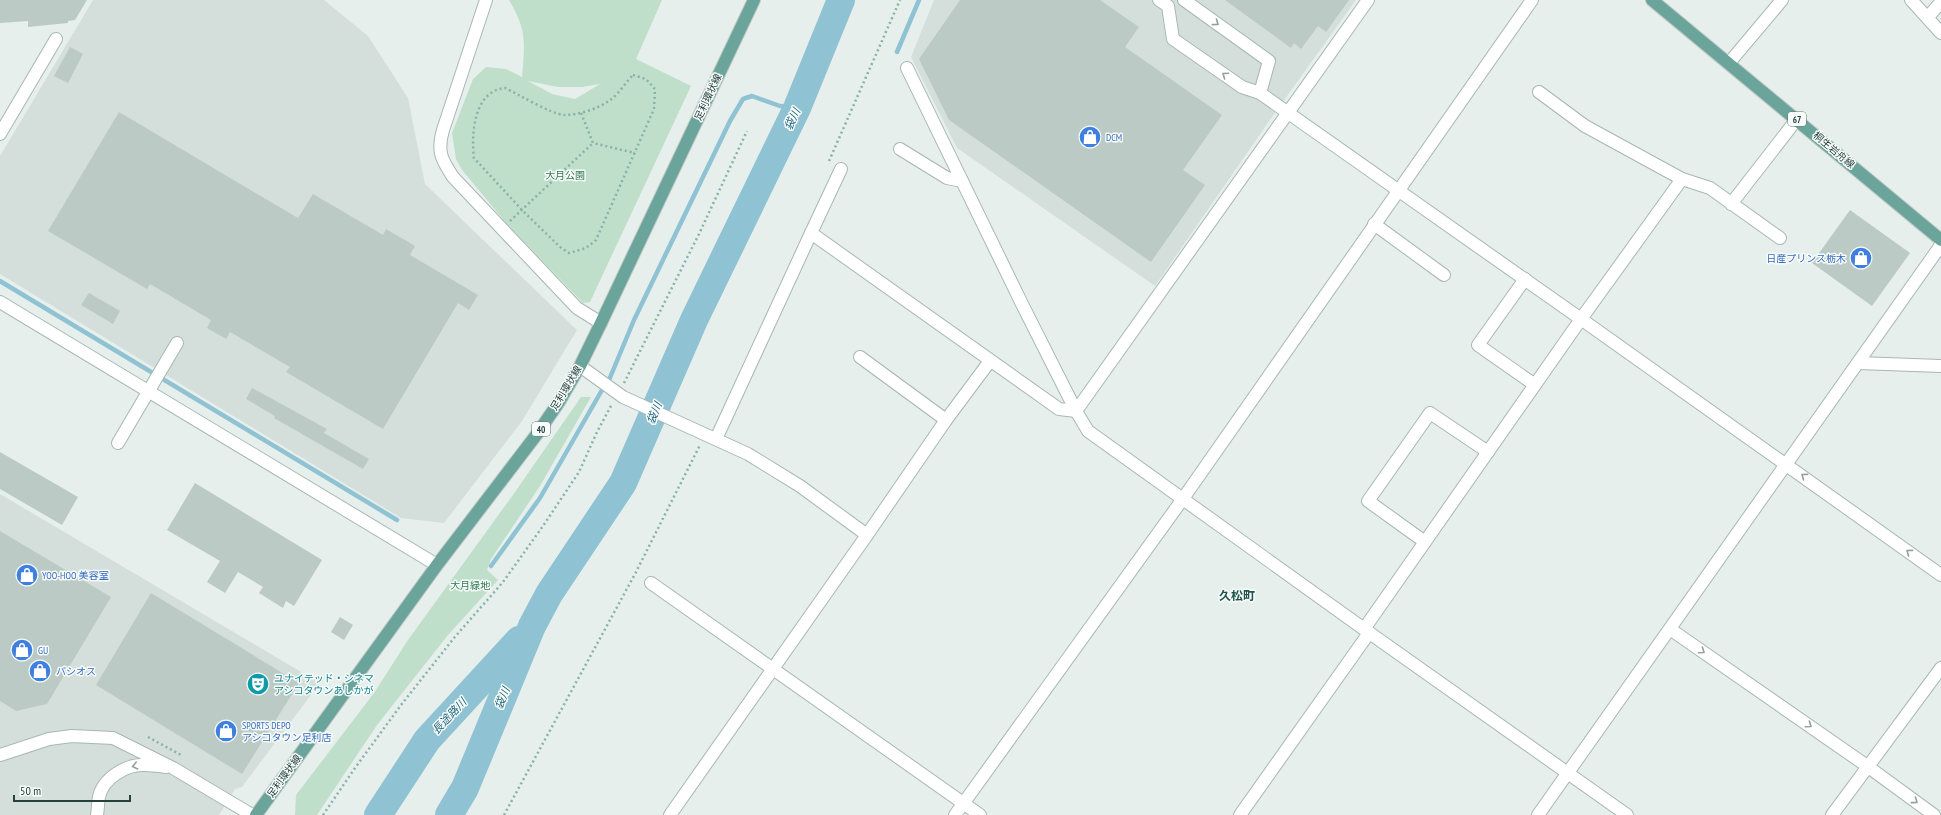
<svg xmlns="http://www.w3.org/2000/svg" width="1941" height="815" font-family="'PT Sans Narrow','Noto Sans JP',sans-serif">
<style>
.built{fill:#d4dfdb}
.green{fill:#bfdfcb;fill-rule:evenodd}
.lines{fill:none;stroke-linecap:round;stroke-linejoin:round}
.stream{stroke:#8fc2d2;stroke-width:4.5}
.river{stroke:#8fc2d2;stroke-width:28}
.building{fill:#bbcac5}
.minor-casing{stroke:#a8b7b4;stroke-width:14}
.major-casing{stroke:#c2cac8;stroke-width:14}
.path{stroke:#87b2a8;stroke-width:2.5;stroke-dasharray:2 3;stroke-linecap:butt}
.minor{stroke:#fff;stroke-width:12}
.major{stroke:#6ba49a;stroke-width:12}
.oneway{stroke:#92a09e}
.labels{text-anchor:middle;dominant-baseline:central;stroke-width:3;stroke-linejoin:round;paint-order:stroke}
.shield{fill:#f7fbf9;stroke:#637975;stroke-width:1}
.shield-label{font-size:9px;font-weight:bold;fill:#24413c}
.street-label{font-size:10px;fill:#24413c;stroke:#f7fbf9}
.shop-label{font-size:10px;fill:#366cbe;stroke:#f7fbf9;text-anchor:start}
.park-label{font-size:10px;fill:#2e7852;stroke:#f7fbf9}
.culture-label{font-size:10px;fill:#0d838f;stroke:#f7fbf9;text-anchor:start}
.water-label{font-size:11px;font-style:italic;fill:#1e657e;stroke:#f7fbf9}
.quarter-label{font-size:12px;font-weight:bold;fill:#20544c;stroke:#f7fbf9}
</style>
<rect width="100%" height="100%" fill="#e6efec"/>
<!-- built -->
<g class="built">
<path d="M93 0H324L368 36 408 98 425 184 577 330 522 421 444 523 401 518 0 274V156Z"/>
<path d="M934 0H1356L1272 117 1155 286 957 148 911 57Z"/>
<path d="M0 494 320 683 242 787 235 789 219 815H0Z"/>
</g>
<!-- green -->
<g class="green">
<path d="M509 0H662L636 59 691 86 590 302 583 303 507 224 462 170 456 159 452 133 473 79 486 67 506 69 522 77C525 43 527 30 509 0ZM528 81 558 87H582L600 84 575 99 552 94Z"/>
<path d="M581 397H591L540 486 491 559 487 570 498 580 448 635 377 725 317 815H295L296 795 374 693 408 640 515 492Z"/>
</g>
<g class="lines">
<!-- stream -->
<g class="stream">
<path d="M897 52 919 0"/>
<path d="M0 281 397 520"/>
<path d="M609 380 634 320 730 121 743 99 752 96 780 106 797 108"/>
<path d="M491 566 540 498 602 390"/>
</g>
<!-- river -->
<g class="river">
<path d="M378 815 427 740 519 640"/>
<path d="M449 815 465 788 532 626 549 594 623 483 694 320 797 108 841 0"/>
</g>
</g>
<!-- building -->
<g class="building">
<path d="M0 0H87L75 20 68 21V23L28 27V21L0 23Z"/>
<path d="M960 0H1100L1139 27 1125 47 1222 115 1183 170 1205 185 1151 262 949 120 919 59Z"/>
<path d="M1225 0H1349L1326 32 1318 26 1301 49 1294 43 1291 48Z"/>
<path d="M70 47 83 54 68 83 54 76Z"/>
<path d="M119 112 298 218 313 194 383 235 386 229 415 246 410 255 478 295 469 310 458 303 383 429 286 372 290 367 230 332 226 339 207 328 211 320 150 284 147 289 48 231Z"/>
<path d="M1850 210 1910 253 1872 306 1812 263Z"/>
<path d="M89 293 120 311 113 324 81 305Z"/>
<path d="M252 388 327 429 324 433 369 459 363 469 274 418 275 416 246 399Z"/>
<path d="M0 452 78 497 62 525 0 489Z"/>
<path d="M195 483 322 560 294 606 286 601 283 608 259 593 263 587 238 572 225 593 207 582 220 561 167 530Z"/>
<path d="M0 531 111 597 47 704 16 711 0 701Z"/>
<path d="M151 593 299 683 242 774 96 685Z"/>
<path d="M340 617 353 625 344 640 331 632Z"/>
</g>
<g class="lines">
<!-- minor casing -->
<g class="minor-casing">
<g id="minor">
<path d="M486 0 443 130C437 151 441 159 453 177L577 308 601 323"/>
<path d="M1159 0 1168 6 1173 39 1242 87 1260 93 1581 319 1941 575"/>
<path d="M1184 0 1269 61 1260 93"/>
<path d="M1911 0 1941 33"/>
<path d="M1928 17 1941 2"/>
<path d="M1729 63 1782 0"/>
<path d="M907 68 1022 304 1076 411 1088 431 1364 629 1627 815"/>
<path d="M1539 92 1585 126 1682 179 1710 188 1780 238"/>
<path d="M0 134 56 39"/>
<path d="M900 149 947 178 962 181"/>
<path d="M1731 204 1797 119"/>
<path d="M1374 224 1444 275"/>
<path d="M811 233 841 169"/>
<path d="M1525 279 1478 345 1535 385"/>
<path d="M0 302 437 565"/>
<path d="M860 357 946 420"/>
<path d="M1858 363 1941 366"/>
<path d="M580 366 623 397 748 454 800 486 867 535"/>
<path d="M716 439 811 233 1059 409 1076 411 1368 0"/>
<path d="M118 443 177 343"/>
<path d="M1425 542 1368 501 1430 413 1488 452"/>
<path d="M651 583 980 815"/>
<path d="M1364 629 1581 319 1682 179"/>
<path d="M1670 629 1867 766 1934 815"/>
<path d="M0 755 49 739 72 736 113 738 173 768 252 815"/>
<path d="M97 815C98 809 98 802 99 797 103 778 127 764 144 765 152 765 159 766 166 767"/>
<path d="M670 815 867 535 946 420 990 361"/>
<path d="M955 815 1182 500 1532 0"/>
<path d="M1240 815 1369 633"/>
<path d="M1538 815 1941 245"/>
<path d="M1832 815 1941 668"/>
</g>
</g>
<!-- major casing -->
<g class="major-casing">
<g id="major">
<path d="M1652 0 1941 240"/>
<path d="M256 815 437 565 537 434 559 402 580 366 601 323 754 0"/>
</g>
</g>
<!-- path -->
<g class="path">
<path d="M633 75 646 79 655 89 654 109 596 240 586 248 569 253 560 247 522 210 474 158C471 133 474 91 505 88 518 94 551 114 564 115 579 115 598 109 610 100 619 94 625 83 633 75Z"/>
<path d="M581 113 593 143 635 153"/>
<path d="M829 161 900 0"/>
<path d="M510 221 593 143"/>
<path d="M624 383 699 234 747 131"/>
<path d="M148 737 181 755"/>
<path d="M323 815 355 768 401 705 454 638 503 582 543 526 579 472 597 432 612 404"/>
<path d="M504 815 635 574 700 445"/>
</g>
<!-- minor -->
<use href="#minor" class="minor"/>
<!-- major -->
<use href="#major" class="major"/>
</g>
<!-- one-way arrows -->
<defs><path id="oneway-chevron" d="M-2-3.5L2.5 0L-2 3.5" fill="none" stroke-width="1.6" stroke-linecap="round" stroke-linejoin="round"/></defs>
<g class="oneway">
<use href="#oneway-chevron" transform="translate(1216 23) rotate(36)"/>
<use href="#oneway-chevron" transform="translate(1225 75) rotate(-145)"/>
<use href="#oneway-chevron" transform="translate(1804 476) rotate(-144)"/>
<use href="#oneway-chevron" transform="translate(1909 552) rotate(-144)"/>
<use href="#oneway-chevron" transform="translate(1702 651) rotate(35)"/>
<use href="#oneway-chevron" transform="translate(1809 725) rotate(35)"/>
<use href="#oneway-chevron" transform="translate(135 766) rotate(167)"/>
<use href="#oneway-chevron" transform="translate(1915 801) rotate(36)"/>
</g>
<!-- icons -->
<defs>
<g id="shop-disc" transform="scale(1.15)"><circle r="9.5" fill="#3f7fe0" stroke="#f7fbf9"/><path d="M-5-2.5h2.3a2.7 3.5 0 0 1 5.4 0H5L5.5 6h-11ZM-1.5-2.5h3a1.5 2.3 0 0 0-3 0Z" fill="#fff"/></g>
<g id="theatre-disc" transform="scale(1.15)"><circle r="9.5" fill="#0f9aa8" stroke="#f7fbf9"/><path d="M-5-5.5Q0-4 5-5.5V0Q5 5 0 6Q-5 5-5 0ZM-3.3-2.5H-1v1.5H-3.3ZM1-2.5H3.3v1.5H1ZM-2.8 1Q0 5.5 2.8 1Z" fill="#fff"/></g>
</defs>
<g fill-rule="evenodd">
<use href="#shop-disc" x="1090" y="137"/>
<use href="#shop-disc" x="1861" y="258"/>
<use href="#shop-disc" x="27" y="575"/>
<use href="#shop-disc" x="22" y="650"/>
<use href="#shop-disc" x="40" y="671"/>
<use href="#theatre-disc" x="258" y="684"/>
<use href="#shop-disc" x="226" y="731"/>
</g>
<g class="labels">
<!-- shield labels -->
<g class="shield">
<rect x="1788" y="112" width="18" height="14" rx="3"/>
<rect x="532" y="422" width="18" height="14" rx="3"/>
</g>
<g class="shield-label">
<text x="1797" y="119">67</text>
<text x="541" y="429">40</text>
</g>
<!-- street labels -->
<g class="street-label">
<text transform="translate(708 97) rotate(-65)">足利環状線</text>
<text transform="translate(1834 150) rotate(40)">桐生岩舟線</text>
<text transform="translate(566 388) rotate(-59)">足利環状線</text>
<text transform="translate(284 776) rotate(-54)">足利環状線</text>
</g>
<!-- shop labels -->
<g class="shop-label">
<text x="1106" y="137">DCM</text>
<text x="1846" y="258" text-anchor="end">日産プリンス栃木</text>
<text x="42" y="575">YOO-HOO 美容室</text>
<text x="38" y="650">GU</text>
<text x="56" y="671">パシオス</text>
<text x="242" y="725">SPORTS DEPO<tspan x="242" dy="12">アシコタウン足利店</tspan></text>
</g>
<!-- park labels -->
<g class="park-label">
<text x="565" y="175">大月公園</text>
<text x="470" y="585">大月緑地</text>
</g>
<!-- culture labels -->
<g class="culture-label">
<text x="274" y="678">ユナイテッド・シネマ<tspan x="274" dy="12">アシコタウンあしかが</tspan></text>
</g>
<!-- water labels -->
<g class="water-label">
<text transform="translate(792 119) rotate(-65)">袋川</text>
<text transform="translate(654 413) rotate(-67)">袋川</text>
<text transform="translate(502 698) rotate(-67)">袋川</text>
<text transform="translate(449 716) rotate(-47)">長途路川</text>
</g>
<!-- quarter labels -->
<g class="quarter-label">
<text x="1237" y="595">久松町</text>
</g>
</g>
<!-- scale -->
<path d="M14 795v6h116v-6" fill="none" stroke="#24413c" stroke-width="2"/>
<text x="20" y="795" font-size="12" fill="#24413c" stroke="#f7fbf9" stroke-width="3" paint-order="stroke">50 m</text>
</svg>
